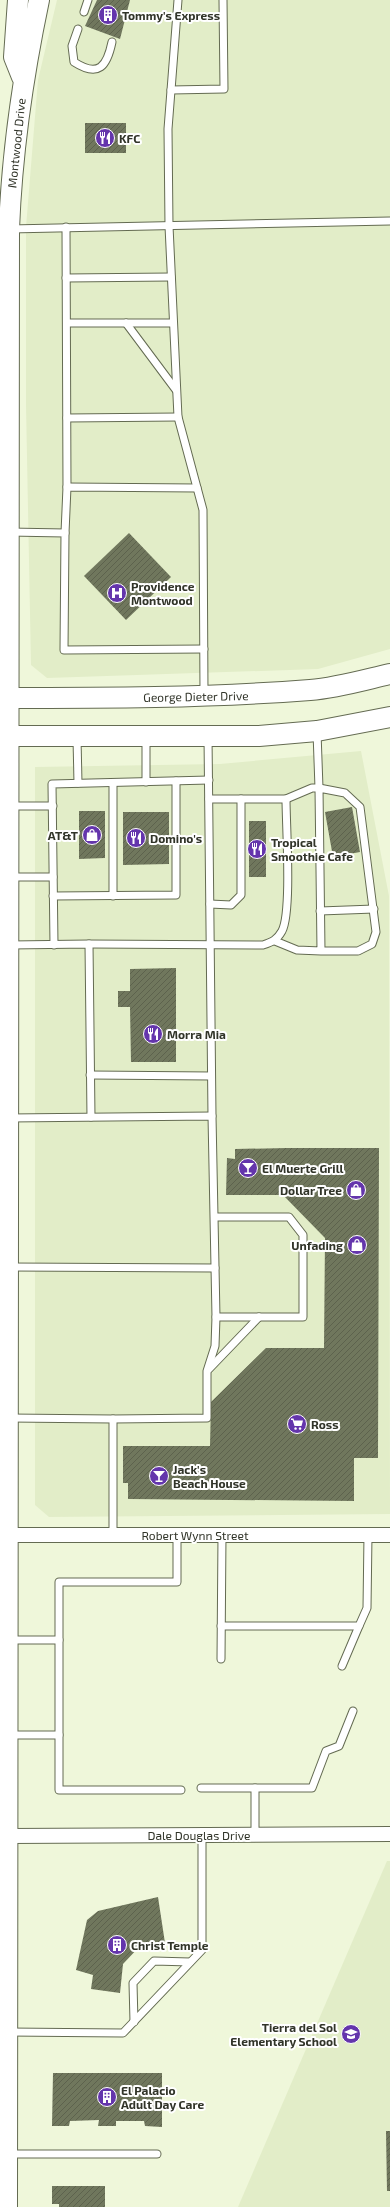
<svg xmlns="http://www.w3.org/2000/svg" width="390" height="2207" font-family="'Exo 2',sans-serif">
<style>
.built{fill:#e2edc8}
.building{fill:url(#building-hatch)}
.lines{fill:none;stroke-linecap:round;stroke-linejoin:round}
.service-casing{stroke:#646b52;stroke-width:9}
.minor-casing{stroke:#646b52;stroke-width:16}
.secondary-casing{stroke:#646b52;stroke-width:22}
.service{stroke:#fff;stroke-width:7}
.minor{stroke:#fff;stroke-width:14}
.secondary{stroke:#fff;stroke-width:20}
.labels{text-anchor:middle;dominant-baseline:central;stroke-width:4;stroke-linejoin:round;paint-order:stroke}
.poi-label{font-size:12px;font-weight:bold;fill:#313429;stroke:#fff;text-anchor:start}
.street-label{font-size:12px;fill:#313429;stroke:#fff}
</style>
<defs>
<pattern id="building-hatch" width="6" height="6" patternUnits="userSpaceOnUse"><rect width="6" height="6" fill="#70775d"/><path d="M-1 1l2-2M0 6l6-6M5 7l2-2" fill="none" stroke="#5d624d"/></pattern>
</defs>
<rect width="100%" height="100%" fill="#eff7da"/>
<!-- built -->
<g class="built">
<path d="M57 0H390V649L318 669 47 678 31 665 26 405V227L38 80Z"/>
<path d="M361 751 389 896 390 1514 49 1517 35 1505V767L220 764Z"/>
<path d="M387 1861H390V2207H238Z"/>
</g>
<!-- building -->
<g class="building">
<path d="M97 0H130L120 39 85 26Z"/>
<rect x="85" y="123" width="41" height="30"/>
<path d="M129 533 171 577 126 620 84 576Z"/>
<path d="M352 807 360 852 333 857 325 812Z"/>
<path d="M79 811H105V858L79 859Z"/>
<path d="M123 812H169V864L123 865Z"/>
<rect x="249" y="821" width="17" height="56"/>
<path d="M176 968V1062H131L130 1007H118V991H130V969Z"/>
<path d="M287 1148H379L378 1458H354V1501L128 1499V1483H123V1446H210L211 1402 266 1348H324L325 1238 283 1195H226L227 1158 235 1159V1149Z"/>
<path d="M158 1897 165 1943 140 1946 123 1964 120 1993 91 1989 93 1975 76 1970 87 1920 98 1911Z"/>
<path d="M53 2073H162V2127L145 2126 144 2121H116V2126H98L99 2120 70 2121 69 2126H52Z"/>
<path d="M386 2131H390V2191H387Z"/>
<path d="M52 2186H105V2207H59V2204H52Z"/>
</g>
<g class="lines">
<!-- service casing -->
<g class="service-casing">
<g id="service">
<path d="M178 0 168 129 169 226 178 417 203 510 204 694"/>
<path d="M84 12 88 0"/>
<path d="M78 29 72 46 74 62C99 78 107 66 112 42"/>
<path d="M171 90 224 89 223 0"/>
<path d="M66 227 67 487"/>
<path d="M10 229 390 221"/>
<path d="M66 278 171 277"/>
<path d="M67 323H173"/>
<path d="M126 323 176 390"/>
<path d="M67 418 178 417"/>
<path d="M9 532 65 533 64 650 204 649"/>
<path d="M65 533 67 487 197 488"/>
<path d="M208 736 212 1116"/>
<path d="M77 738 78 783"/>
<path d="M146 738V782"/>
<path d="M113 783V896"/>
<path d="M209 799H286L312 788H319L317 732"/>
<path d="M9 806H53"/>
<path d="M9 877H53"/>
<path d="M53 896 176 895V781"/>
<path d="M210 904 231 905 241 895V799"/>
<path d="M320 911 374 909"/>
<path d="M275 941 297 950 321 951H358L372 944 376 932 360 807 345 793 319 788 321 951"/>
<path d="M89 944 263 945C272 942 277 940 282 931 292 912 286 825 286 799"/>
<path d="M10 945 89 944 91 1117"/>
<path d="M54 945 52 784 209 780"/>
<path d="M90 1075 211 1076"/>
<path d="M9 1118 212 1116 216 1317 215 1346 207 1371V1418L113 1419"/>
<path d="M215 1217H289L303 1235V1317H216"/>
<path d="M10 1267 215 1268"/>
<path d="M209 1369 259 1317"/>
<path d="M9 1418 113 1419V1535"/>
<path d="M177 1535V1582H59V1790H181"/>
<path d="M221 1626H359L367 1608 368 1535"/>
<path d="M10 1640H59"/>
<path d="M221 1659 222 1535"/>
<path d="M342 1666 359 1626"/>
<path d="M9 1735H59"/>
<path d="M201 1788H312L326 1751 339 1746 353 1711"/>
<path d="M255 1835V1788"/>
<path d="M134 2022 133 1983 154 1961 190 1962"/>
<path d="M8 2032 123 2033 202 1950V1835"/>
<path d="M9 2154H157"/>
</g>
</g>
<!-- minor casing -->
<g class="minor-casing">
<g id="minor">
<path d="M0 1535H390"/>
<path d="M9 1836 390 1834"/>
</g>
</g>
<!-- secondary casing -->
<g class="secondary-casing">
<g id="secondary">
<path d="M18 0 14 57 22 77"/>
<path d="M0 698C103 698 207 698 310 690 337 688 364 680 390 674"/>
<path d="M0 736H259L317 731 390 717"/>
<path d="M7 2207 9 229C12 151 23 76 39 0"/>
</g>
</g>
<!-- service -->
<use href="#service" class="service"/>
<!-- minor -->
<use href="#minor" class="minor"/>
<!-- secondary -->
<use href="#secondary" class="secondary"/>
</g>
<!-- icons -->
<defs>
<g id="building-disc" transform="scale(1)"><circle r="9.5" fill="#6435ac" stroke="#fff"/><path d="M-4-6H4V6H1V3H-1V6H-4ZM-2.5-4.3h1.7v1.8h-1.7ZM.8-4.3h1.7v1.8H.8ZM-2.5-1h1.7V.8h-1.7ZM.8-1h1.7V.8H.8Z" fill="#fff"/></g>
<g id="restaurant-disc" transform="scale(1)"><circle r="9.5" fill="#6435ac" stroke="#fff"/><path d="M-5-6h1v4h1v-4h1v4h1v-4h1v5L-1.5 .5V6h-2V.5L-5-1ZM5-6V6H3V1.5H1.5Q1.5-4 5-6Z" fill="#fff"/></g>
<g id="hospital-disc" transform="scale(1)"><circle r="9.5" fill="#6435ac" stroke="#fff"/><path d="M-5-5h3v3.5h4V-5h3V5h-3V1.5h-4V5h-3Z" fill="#fff"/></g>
<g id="shop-disc" transform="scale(1)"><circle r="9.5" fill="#6435ac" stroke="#fff"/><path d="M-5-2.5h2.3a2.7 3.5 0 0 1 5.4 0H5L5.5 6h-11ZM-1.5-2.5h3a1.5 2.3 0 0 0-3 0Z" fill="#fff"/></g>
<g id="bar-disc" transform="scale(1)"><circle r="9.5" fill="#6435ac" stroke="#fff"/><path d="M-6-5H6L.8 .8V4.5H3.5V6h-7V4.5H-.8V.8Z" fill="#fff"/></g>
<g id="supermarket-disc" transform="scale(1)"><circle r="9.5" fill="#6435ac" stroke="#fff"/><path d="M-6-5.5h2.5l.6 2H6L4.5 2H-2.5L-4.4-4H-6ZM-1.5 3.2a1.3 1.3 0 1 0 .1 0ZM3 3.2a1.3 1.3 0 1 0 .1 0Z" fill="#fff"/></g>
<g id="school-disc" transform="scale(1)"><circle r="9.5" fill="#6435ac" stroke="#fff"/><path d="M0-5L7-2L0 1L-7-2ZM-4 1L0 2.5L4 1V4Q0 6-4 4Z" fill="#fff"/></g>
</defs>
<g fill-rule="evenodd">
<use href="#building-disc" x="108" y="15"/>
<use href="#restaurant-disc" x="105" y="138"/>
<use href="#hospital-disc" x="117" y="593"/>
<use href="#shop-disc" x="92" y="835"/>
<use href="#restaurant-disc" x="136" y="838"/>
<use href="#restaurant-disc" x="257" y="849"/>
<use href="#restaurant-disc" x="153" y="1034"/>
<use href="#bar-disc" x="248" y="1168"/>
<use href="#shop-disc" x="356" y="1190"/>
<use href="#shop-disc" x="357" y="1245"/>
<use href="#supermarket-disc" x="297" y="1424"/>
<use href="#bar-disc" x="159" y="1476"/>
<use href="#building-disc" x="117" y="1945"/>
<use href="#school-disc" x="351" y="2034"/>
<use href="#building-disc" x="107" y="2097"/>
</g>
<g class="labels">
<!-- poi labels -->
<g class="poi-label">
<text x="122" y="15">Tommy's Express</text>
<text x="119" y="138">KFC</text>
<text x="131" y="586">Providence<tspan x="131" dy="14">Montwood</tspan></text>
<text x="78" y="835" text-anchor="end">AT&amp;T</text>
<text x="150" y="838">Domino's</text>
<text x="271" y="842">Tropical<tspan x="271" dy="14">Smoothie Cafe</tspan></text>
<text x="167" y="1034">Morra Mia</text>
<text x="262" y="1168">El Muerte Grill</text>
<text x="342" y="1190" text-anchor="end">Dollar Tree</text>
<text x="343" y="1245" text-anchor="end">Unfading</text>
<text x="311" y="1424">Ross</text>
<text x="173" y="1469">Jack's<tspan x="173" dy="14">Beach House</tspan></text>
<text x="131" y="1945">Christ Temple</text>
<text x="337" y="2027" text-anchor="end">Tierra del Sol<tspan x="337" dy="14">Elementary School</tspan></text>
<text x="121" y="2090">El Palacio<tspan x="121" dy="14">Adult Day Care</tspan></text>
</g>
<!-- street labels -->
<g class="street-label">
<text transform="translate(16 143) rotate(-84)">Montwood Drive</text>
<text transform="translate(196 696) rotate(-1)">George Dieter Drive</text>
<text x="195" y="1535">Robert Wynn Street</text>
<text x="199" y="1835">Dale Douglas Drive</text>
</g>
</g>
</svg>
